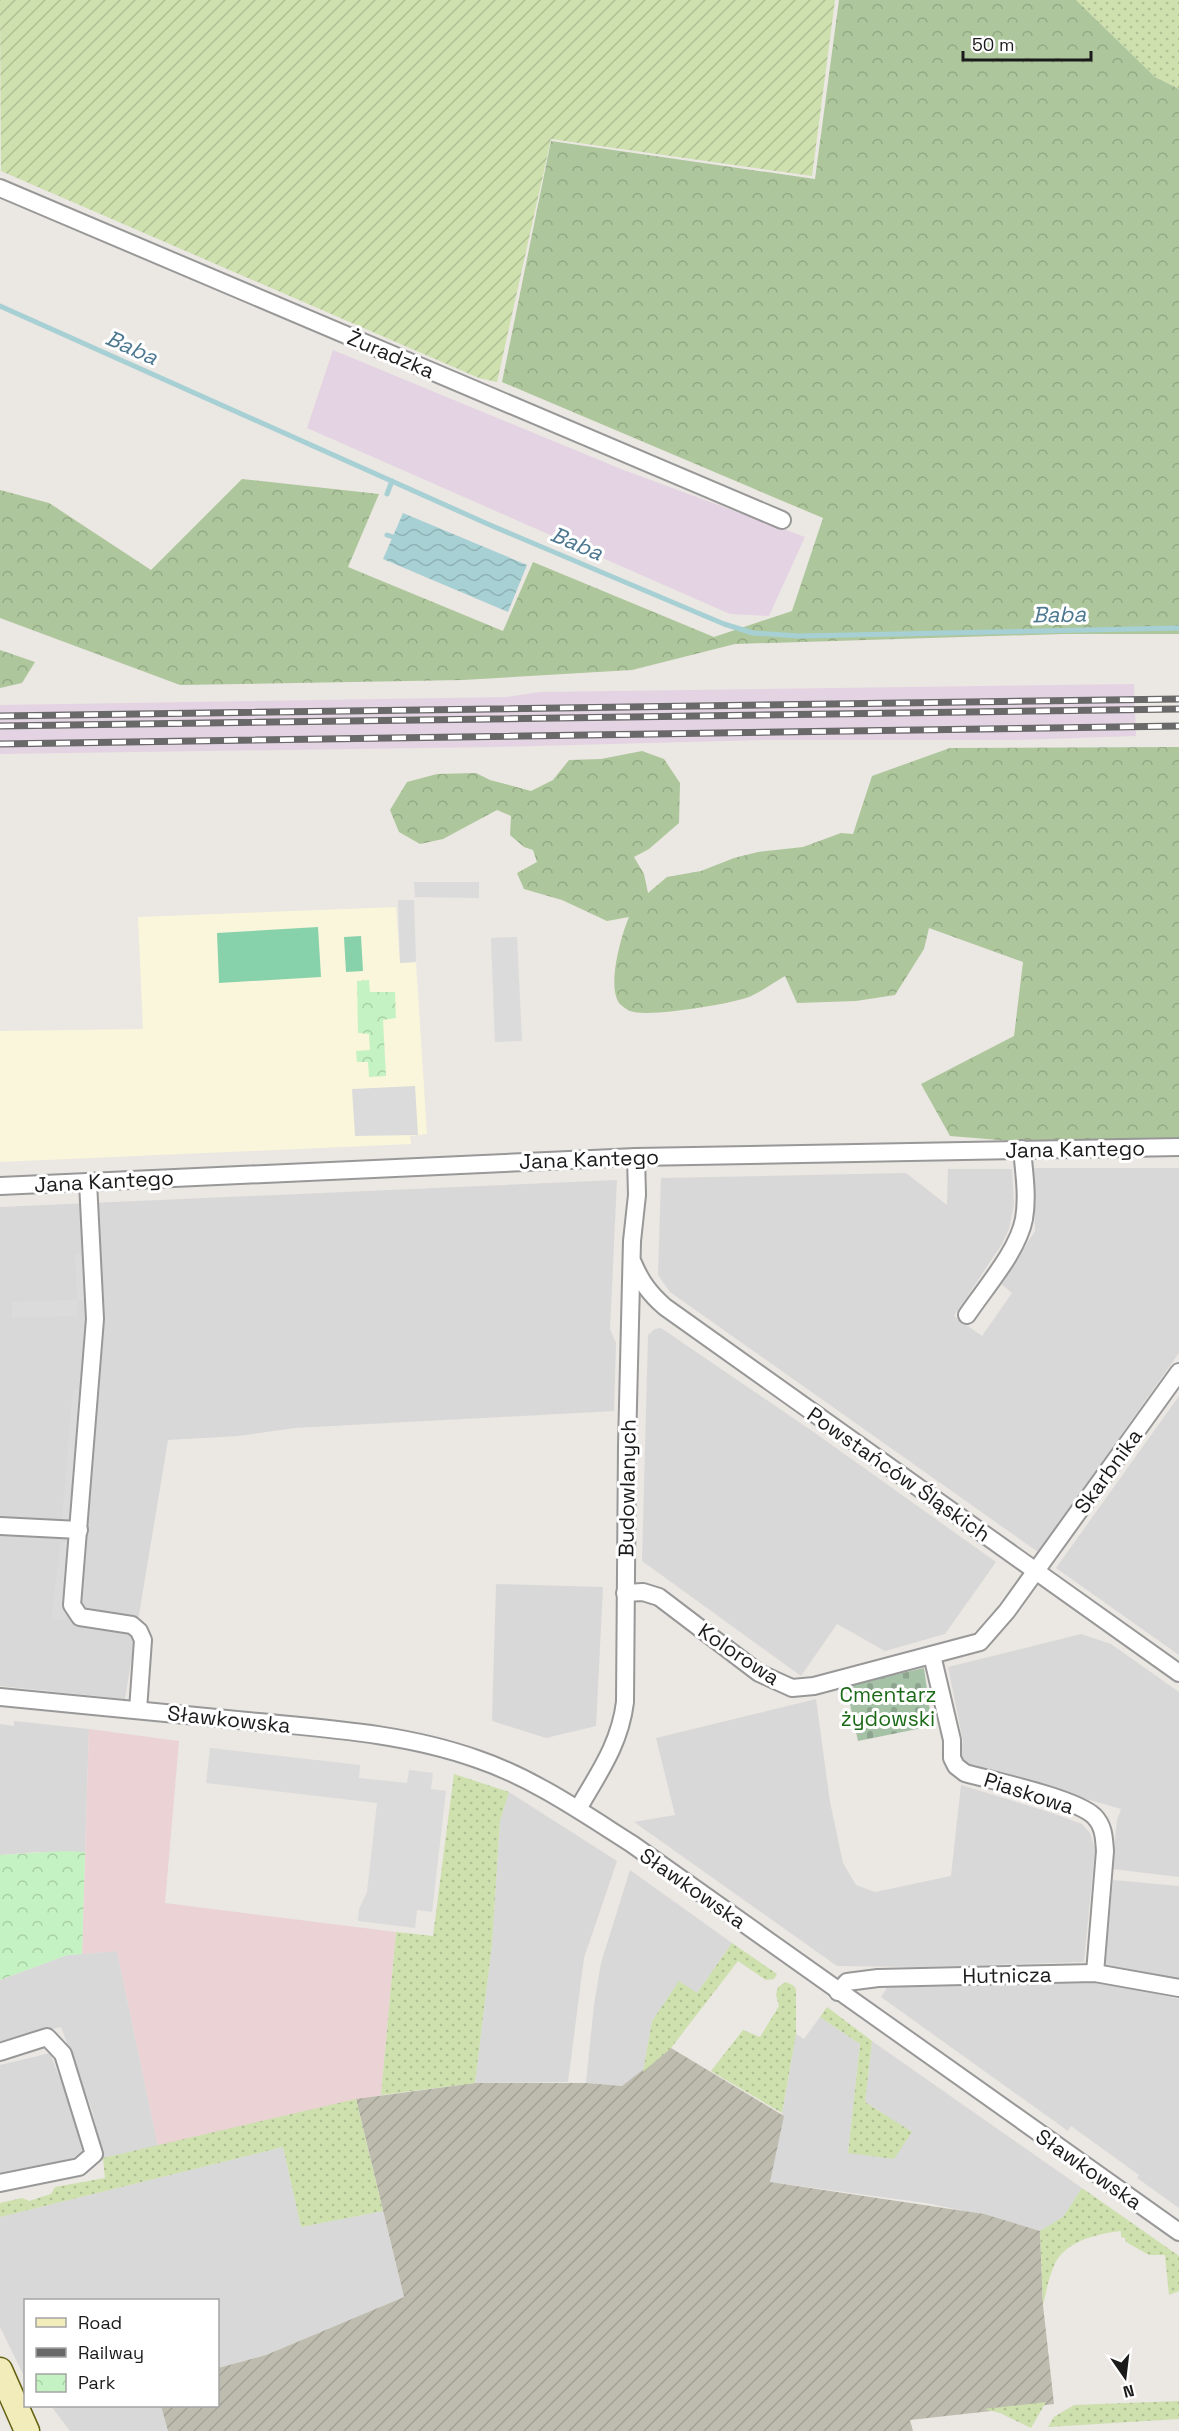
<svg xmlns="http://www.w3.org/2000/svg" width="1179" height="2431" font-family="'Space Grotesk',sans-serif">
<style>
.residential{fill:#d9d8d8}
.commercial{fill:#ebd2d5}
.industrial{fill:#e4d4e3}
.education{fill:#faf6db}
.construction{fill:url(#construction-furrows)}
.grass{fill:url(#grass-dots)}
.forest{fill:url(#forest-crowns)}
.cemetery{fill:url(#cemetery-stones)}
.park{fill:url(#park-crowns)}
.garden{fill:url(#garden-furrows)}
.pitch{fill:#88d2ab}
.parking{fill:#dbdbdb}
.water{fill:url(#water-waves)}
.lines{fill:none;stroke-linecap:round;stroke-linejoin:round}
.stream{stroke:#a7d0d4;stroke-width:5}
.street-casing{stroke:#989898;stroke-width:20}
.secondary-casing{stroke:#636011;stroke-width:27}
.street{stroke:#fff;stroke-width:16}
.secondary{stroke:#f1ecba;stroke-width:24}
.rail-casing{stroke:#696969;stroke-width:7}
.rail{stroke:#fff;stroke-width:4.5;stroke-dasharray:14;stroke-linecap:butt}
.labels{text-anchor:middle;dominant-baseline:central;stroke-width:6;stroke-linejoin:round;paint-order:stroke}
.street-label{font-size:21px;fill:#1b1b1b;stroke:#fff}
.park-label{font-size:21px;fill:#1c6a18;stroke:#fff}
.water-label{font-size:22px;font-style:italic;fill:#4d7890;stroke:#fff}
</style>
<defs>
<pattern id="construction-furrows" width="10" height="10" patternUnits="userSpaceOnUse" patternTransform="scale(1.5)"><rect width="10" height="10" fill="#bebcae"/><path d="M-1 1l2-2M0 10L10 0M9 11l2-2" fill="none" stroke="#a3a195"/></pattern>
<pattern id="grass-dots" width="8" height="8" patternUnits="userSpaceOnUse" patternTransform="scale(1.5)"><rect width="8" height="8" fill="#cde0ad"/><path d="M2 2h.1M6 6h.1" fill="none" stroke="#afc094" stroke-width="1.8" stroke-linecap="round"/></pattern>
<pattern id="forest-crowns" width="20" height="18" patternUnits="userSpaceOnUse" patternTransform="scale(1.5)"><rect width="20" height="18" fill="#adc69b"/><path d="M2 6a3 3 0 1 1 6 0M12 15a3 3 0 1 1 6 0" fill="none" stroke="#94aa85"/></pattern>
<pattern id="cemetery-stones" width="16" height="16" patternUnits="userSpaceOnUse" patternTransform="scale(1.5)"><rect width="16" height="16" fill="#a5c1a6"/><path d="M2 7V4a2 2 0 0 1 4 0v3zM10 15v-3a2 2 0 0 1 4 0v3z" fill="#8da58e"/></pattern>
<pattern id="park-crowns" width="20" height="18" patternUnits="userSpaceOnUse" patternTransform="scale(1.5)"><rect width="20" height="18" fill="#c5f2c2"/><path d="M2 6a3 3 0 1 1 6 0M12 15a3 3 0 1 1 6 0" fill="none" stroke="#a9cfa6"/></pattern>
<pattern id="garden-furrows" width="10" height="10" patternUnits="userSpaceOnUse" patternTransform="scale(1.5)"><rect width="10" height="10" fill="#cde0ad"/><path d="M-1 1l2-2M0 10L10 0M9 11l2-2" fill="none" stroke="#afc094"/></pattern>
<pattern id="water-waves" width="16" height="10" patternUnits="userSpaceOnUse" patternTransform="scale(1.5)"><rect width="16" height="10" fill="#a7d0d4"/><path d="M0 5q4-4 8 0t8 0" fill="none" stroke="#8fb2b5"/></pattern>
</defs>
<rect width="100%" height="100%" fill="#ebe7e2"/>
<!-- residential -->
<g class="residential">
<path d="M1033 1168H1179V1353L1038 1552 670 1292 658 1275 661 1178 906 1173 947 1205 948 1169H1012L1014 1204 1009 1229 1002 1244 954 1316 982 1336 1012 1293 1001 1284 1035 1231Z"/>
<path d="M617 1180 610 1329 616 1343 614 1411 295 1428 238 1436 168 1440 125 1699 0 1686V1207Z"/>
<path d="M661 1328 815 1433 996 1562 945 1634 885 1651 837 1624 801 1676 642 1561 648 1335 655 1329Z"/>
<path d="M1179 1396V1655L1056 1568Z"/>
<path d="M496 1584 603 1587 596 1726 546 1738 492 1721Z"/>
<path d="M1081 1634 1111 1644 1179 1692V1877L1112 1869 1117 1820 1121 1809 959 1762 963 1741 948 1667Z"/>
<path d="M816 1699 830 1802 843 1863 856 1885 875 1892 951 1876 961 1785 1052 1813 1082 1824 1090 1833 1095 1849 1084 1962 917 1967 837 1966 634 1822 675 1815 656 1738Z"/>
<path d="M14 1721 89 1729 85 1852H38L0 1855V1724L14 1726Z"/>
<path d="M509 1792 617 1861 584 1958 568 2082 475 2083 492 1944 500 1821Z"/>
<path d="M630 1870 732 1943 697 1993 679 1982 652 2021 643 2072 622 2086 586 2083 594 2005 601 1963Z"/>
<path d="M1113 1880 1179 1886V1980L1104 1968Z"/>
<path d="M117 1951 158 2146 103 2158 92 2110 61 2027 0 2043V1980L67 1955Z"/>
<path d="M1104 1983 1179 1999V2208L1137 2178 1139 2175 1071 2126 1068 2131 881 1997 888 1986Z"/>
<path d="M820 2017 860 2044 848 2153 886 2115 865 2102 872 2041 1082 2188 1063 2217 1040 2231 983 2215 926 2203 770 2182 796 2034 804 2039Z"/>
<path d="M50 2053 70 2105 85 2155 0 2176V2065Z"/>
<path d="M283 2147 301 2227 383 2211 404 2297 266 2355 218 2368V2300H26L25 2378 0 2327V2217Z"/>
<path d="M51 2406H161L168 2431H70Z"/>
</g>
<!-- commercial -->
<path class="commercial" d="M89 1729 179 1741 165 1903 396 1932 381 2095 158 2146 117 1951 82 1954Z"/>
<!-- industrial -->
<g class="industrial">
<path d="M333 350 621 469 805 537 769 616 730 614 307 428Z"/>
<path d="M1134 684 1136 736 1018 740H763L494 747 0 754V705L507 697 540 692Z"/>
</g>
<!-- education -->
<path class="education" d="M396 907 400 963 416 962 427 1134 410 1136 411 1144 0 1162V1031L143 1029 138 917Z"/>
<!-- construction -->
<path class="construction" d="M671 2048 784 2116 770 2182 984 2214 1040 2231 1043 2305 1054 2404 910 2420 913 2431H168L161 2406H218V2368L266 2355 404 2297 356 2099 475 2083H586L622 2086Z"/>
<!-- grass -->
<g class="grass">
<path d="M1076 0H1179V89L1155 77Z"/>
<path d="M454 1774 509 1792 500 1821 492 1944 475 2083 381 2095 396 1932 433 1936Z"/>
<path d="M732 1943 777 1974 774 1979 766 1980 738 1961 671 2048 643 2072 652 2021 679 1981 697 1993Z"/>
<path d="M786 1982 794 1986 796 1990V2034L782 2113 711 2071 743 2030 760 2037 779 2006 776 1995 778 1987Z"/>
<path d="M827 2007 872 2041 865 2102 912 2132 894 2159 848 2153 860 2044 820 2017Z"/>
<path d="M356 2099 383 2211 301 2227 283 2147 0 2217V2203L22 2198 29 2201 51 2194 55 2187 105 2178 103 2158Z"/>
<path d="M1082 2188 1179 2256V2291L1169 2295 1165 2255H1149L1126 2242 1125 2238 1121 2237V2231C1096 2234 1063 2241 1053 2268 1048 2280 1046 2293 1043 2305L1040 2231 1063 2217Z"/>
<path d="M1179 2401V2419L1048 2427 1054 2417 1074 2405Z"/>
<path d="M1046 2402 1031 2428 1000 2413 984 2409Z"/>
</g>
<!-- forest -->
<g class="forest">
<path d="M839 0H1076L1155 77 1179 89V634H1063L735 644 632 670 463 680 180 685 0 618V490L49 503 151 570 242 479 379 494 348 567 503 631 533 562 714 637 792 611 823 518 502 382 551 141 815 179Z"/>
<path d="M0 650 35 662 22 683 0 688Z"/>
<path d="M1179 747V1139L1038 1143 950 1136 921 1084 1014 1036 1023 962 929 928 924 949 895 995 856 1001 797 1003 785 976C773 983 761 992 749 997 731 1004 647 1018 630 1011 627 1010 621 1005 619 1003 607 985 621 936 629 917L607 921 562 900 524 889 517 873 537 862 533 850 524 847 510 835 511 816 497 810 443 839 420 844 399 832 390 810 407 782 437 774 476 773 490 780 531 791 553 780 569 760 601 759 642 751 664 759 680 783 679 823 649 849 634 857 644 874 648 893 667 877 701 871 734 858 758 852 803 847 841 833 853 834 872 776 950 748Z"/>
</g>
<!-- cemetery -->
<path class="cemetery" d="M924 1668 932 1726 858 1741 846 1686Z"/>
<!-- park -->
<g class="park">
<path d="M369 980 370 992H395L396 1018 383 1020 386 1076 369 1077 368 1062H357L356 1051 370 1050 369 1034 358 1033 357 981Z"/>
<path d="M62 1851 85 1852 82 1954 67 1955 0 1980V1855Z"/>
</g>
<!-- garden -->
<path class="garden" d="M0 0H835L812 176 551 139 497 382 479 378 1 171Z"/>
<!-- pitch -->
<g class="pitch">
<path d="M318 927 321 977 219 983 217 933Z"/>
<path d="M361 936 363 971 346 972 344 937Z"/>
</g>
<!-- parking -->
<g class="parking">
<path d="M414 882H479V898L415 897Z"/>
<path d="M398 900H414L416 962 400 963Z"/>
<path d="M517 937 522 1041 495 1042 491 938Z"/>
<path d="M415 1086 418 1135 355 1136 352 1089Z"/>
<path d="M75 1254H88L90 1299 78 1300 77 1316 12 1318V1302L77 1300Z"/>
<path d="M73 1389 86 1390 74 1519H62Z"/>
<path d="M61 1542 74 1543 65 1620 51 1619Z"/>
<path d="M210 1748 360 1765 359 1778 407 1783 409 1770 433 1773 431 1789 446 1791 432 1912 417 1910 415 1928 358 1921 359 1909 367 1892 377 1803 206 1783Z"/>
</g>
<!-- water -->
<path class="water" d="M403 513 527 565 508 612 383 559Z"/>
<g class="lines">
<!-- stream -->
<g class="stream">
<path d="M0 306 490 525 724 624 753 633 799 636 1179 628"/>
<path d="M387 494 392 481"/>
<path d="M387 535 393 537"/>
</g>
<!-- street casing -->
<g class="street-casing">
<g id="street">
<path d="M0 188 782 520"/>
<path d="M88 1182 95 1319 72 1605 80 1617 132 1625 139 1631 143 1640 138 1710"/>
<path d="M0 1186 636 1157 1179 1147"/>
<path d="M633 1263C641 1282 650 1294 665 1307L1179 1673"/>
<path d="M967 1315C985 1288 1018 1251 1024 1219 1028 1196 1024 1172 1022 1149"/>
<path d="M0 1526 79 1530"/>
<path d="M625 1593 643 1592 659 1597 759 1673 792 1688 814 1686 980 1642 1007 1611 1179 1372"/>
<path d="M932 1655 952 1740V1758L956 1766 965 1773C994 1781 1075 1798 1094 1816 1104 1826 1104 1838 1105 1851L1095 1973"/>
<path d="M0 1697C86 1705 172 1714 258 1722 332 1729 407 1734 477 1759 533 1778 583 1813 632 1844L1179 2232"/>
<path d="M578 1809C598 1774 620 1744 625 1702L627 1446 632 1241 637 1195 636 1157"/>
<path d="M838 1992 847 1982 878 1978 1095 1973 1179 1988"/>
<path d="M0 2052 47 2037 63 2054 94 2154 79 2167 0 2183"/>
</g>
</g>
<!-- secondary casing -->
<g class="secondary-casing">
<path id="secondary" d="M0 2370 27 2431"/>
</g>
<!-- street -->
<use href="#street" class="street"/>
<!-- secondary -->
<use href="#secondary" class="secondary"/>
<!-- rail casing -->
<g class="rail-casing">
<g id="rail">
<path d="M0 716 1179 699"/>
<path d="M0 726 1179 709"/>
<path d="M0 744 1179 726"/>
</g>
</g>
<!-- rail -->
<use href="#rail" class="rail"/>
</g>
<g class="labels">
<!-- street labels -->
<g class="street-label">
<text transform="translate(391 354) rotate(23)">Żuradzka</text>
<text transform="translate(1075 1149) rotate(-1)">Jana Kantego</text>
<text transform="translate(589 1159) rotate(-2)">Jana Kantego</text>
<text transform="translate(104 1181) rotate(-3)">Jana Kantego</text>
<text transform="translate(1108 1471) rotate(-54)">Skarbnika</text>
<text transform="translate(899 1474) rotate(35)">Powstańców Śląskich</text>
<text transform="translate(627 1488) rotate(-89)">Budowlanych</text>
<text transform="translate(739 1654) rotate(34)">Kolorowa</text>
<text transform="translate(229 1719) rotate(6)">Sławkowska</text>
<text transform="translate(1029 1793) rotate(18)">Piaskowa</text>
<text transform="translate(693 1888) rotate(35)">Sławkowska</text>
<text transform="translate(1007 1975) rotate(-1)">Hutnicza</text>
<text transform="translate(1089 2169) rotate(35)">Sławkowska</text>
</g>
<!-- park labels -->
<g class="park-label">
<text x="888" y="1694">Cmentarz<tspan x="888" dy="24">żydowski</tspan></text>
</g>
<!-- water labels -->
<g class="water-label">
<text transform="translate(132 347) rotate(24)">Baba</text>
<text transform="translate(577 543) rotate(23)">Baba</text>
<text transform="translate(1059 614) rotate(-1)">Baba</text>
</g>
</g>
<!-- legend -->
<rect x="24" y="2299" width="195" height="108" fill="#ffffff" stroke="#a4a4a4" stroke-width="1.5"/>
<rect x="36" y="2318" width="30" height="9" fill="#f1ecba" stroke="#a4a4a4" stroke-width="1.5"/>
<text x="78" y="2329" font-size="18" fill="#1b1b1b">Road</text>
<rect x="36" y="2348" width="30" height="9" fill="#696969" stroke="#a4a4a4" stroke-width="1.5"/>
<text x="78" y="2359" font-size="18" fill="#1b1b1b">Railway</text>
<rect x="36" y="2374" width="30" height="18" fill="url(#park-crowns)" stroke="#a4a4a4" stroke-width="1.5"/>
<text x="78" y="2389" font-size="18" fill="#1b1b1b">Park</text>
<!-- north arrow -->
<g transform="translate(1125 2377) rotate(166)" stroke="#ffffff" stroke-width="4.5" paint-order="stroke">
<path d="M0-4.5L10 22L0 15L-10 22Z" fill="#1b1b1b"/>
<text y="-9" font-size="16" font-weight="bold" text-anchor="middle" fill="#1b1b1b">N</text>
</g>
<!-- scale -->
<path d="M963 51v9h128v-9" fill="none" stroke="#1b1b1b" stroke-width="3"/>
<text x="972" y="51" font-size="18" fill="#1b1b1b" stroke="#ffffff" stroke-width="4.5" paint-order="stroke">50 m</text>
</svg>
